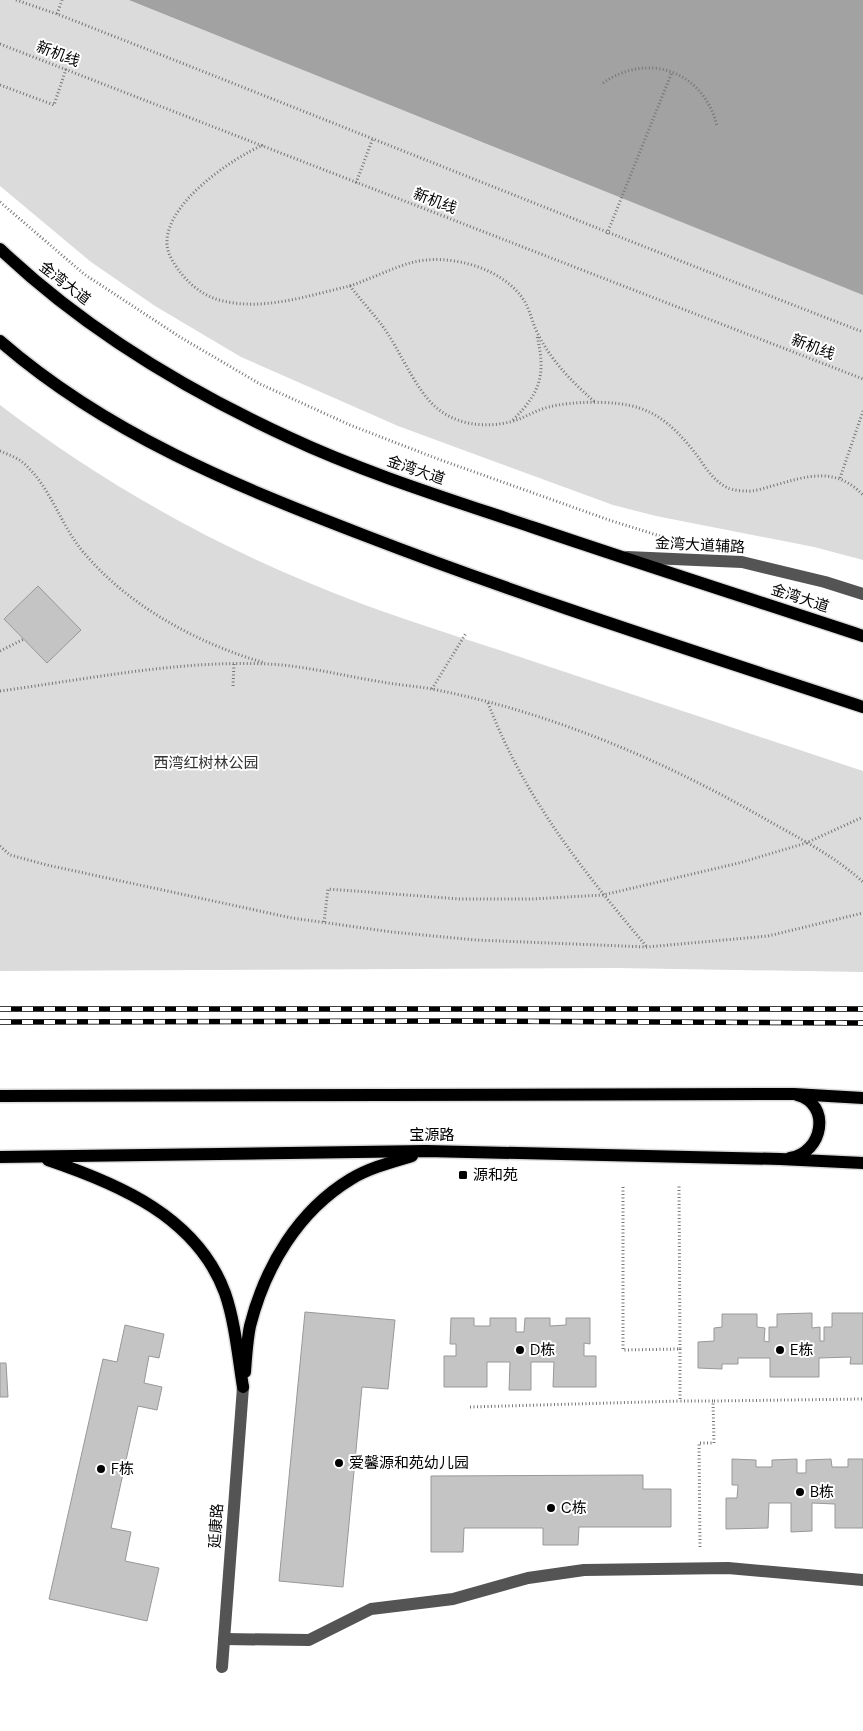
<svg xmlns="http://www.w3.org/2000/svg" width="863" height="1731" font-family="'DM Sans','Noto Sans SC',sans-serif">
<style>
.green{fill:#dbdbdb}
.water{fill:#a2a2a2}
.building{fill:#c4c4c4;stroke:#989898}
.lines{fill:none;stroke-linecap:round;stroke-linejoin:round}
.major-casing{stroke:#dbdbdb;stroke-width:15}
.path{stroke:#767676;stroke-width:3;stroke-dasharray:1 2.5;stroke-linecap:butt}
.minor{stroke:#545454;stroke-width:12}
.major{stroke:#000;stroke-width:12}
.rail-casing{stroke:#000;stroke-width:5.5}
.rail{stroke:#fff;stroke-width:4;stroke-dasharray:11;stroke-linecap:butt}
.poi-dot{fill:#000;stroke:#fff;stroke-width:2}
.labels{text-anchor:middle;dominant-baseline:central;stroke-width:4;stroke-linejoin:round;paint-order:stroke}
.street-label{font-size:15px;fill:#000;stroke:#fff}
.park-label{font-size:15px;fill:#323232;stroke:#fff}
.poi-label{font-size:15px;fill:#000;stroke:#fff;text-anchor:start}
</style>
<rect width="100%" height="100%" fill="#fff"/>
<!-- green -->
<g class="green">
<path d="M0 0H407L863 185V560L814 547 656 516 613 505 398 426 241 357 155 306 91 262 0 186Z"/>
<path d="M0 405C93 476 198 537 307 582 384 615 465 638 544 665 650 700 757 736 863 771V972L617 968 0 971Z"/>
</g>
<!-- water -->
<path class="water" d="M129 0H863V295Z"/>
<!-- building -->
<g class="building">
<path d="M38 586 81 630 47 663 4 619Z"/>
<path d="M305 1312 395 1320 388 1389 362 1387 343 1587 279 1581Z"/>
<path d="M812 1313V1328L820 1327V1341H824V1327H832V1313H863V1364H850L851 1357 819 1358V1377H770V1358H738V1364H722V1369L698 1368V1342L714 1341V1328L722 1327V1314H757V1327L765 1328 764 1341 769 1342V1327H777V1314Z"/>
<path d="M451 1318H474V1326H490V1318H516V1332H524L525 1318H550V1326L566 1325V1318H590V1344L584 1343V1356H596V1387H553L554 1362H531V1390H509L510 1362H487V1387H444V1356H456V1344H450Z"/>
<path d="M125 1325 164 1334 159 1358 149 1356 144 1383 162 1387 157 1410 138 1406 111 1528 131 1532 125 1561 159 1568 147 1621 49 1599 103 1359 117 1362Z"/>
<path d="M0 1363H6L8 1397H0Z"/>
<path d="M732 1459 756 1460V1467H772V1460L797 1459V1473H806V1460L831 1459 832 1467H848V1459H863V1528H835V1504L812 1503V1531L791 1532V1503H769L768 1528 726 1529V1498H737L738 1485H732Z"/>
<path d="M643 1475V1489H671V1527H579L578 1545H543V1528H464L463 1552H431V1476Z"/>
</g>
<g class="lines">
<!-- major casing -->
<g class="major-casing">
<g id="major">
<path d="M0 249C83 328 184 389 288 437 367 474 452 500 535 528 644 565 754 600 863 636"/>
<path d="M0 341C107 434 236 486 366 536 529 599 697 652 863 707"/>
<path d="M0 1096 794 1094 863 1098"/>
<path d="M0 1157 426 1151 780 1159 863 1163"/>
<path d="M790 1158C823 1153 832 1104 797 1095"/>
<path d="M48 1160C119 1184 197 1217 225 1293 235 1322 238 1356 243 1387"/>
<path d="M245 1372C246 1357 247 1341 250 1326 265 1267 298 1211 351 1179 369 1168 392 1162 412 1156"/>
</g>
</g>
<!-- path -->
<g class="path">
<path d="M16 0 57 14C326 119 593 228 863 332"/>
<path d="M57 14 62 0"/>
<path d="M0 44 863 379"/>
<path d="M603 83C649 51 704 72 717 126"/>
<path d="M0 85 54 105 66 69"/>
<path d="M263 145C231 159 168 202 167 241 166 252 174 264 180 272 191 286 205 297 223 301 265 311 310 295 350 286 360 299 371 311 381 324 399 347 415 391 438 409 458 425 485 428 510 422 523 419 535 410 549 407 572 401 616 400 639 408 665 416 683 437 699 458 706 469 715 482 728 488 732 490 741 491 746 491 754 492 764 488 772 486 807 476 835 466 863 495"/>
<path d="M356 183 373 138"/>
<path d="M0 202 84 274 180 337 260 384 350 425 438 459 609 520 663 537"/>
<path d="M607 234 672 72"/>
<path d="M350 286C370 279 390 269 410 263 448 252 505 268 525 302 530 311 532 321 536 330 550 360 572 382 596 403"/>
<path d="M513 420C541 392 546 374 537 336"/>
<path d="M0 451C7 454 15 457 21 461 51 485 60 526 85 554 130 607 199 644 265 663"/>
<path d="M840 478 863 411"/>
<path d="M0 651 24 639"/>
<path d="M233 686 234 664"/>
<path d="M432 689 466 633"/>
<path d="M0 691C89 679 179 660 269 664 306 666 344 676 382 682 398 685 415 686 432 689 550 712 663 760 767 820 799 838 836 857 863 882"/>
<path d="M488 703C524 797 582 870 647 947"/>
<path d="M0 846 10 855 47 865 292 918 392 932 476 940 647 947 768 936 863 913"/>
<path d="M324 922 328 889 460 899H532L603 895 739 863 806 843 863 817"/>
<path d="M623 1187V1350L680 1349 679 1186"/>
<path d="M680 1349V1401H713L714 1443H699L700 1547"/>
<path d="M714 1401 863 1399"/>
<path d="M470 1407 680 1401"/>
</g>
<!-- minor -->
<g class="minor">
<path d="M627 557 742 562 825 582 863 594"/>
<path d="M224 1639 309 1640 371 1609 453 1599 528 1578 584 1570 728 1568 863 1580"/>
<path d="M222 1667 243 1387"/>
</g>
<!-- major -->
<use href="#major" class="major"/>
<!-- rail casing -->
<g class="rail-casing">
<g id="rail">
<path d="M0 1009H863"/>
<path d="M0 1022 454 1021 863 1023"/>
</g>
</g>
<!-- rail -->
<use href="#rail" class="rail"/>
</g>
<!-- markers -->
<g class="poi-dot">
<rect x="458" y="1170" width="10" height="10" rx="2.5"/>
<circle cx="520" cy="1350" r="5"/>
<circle cx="780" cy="1350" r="5"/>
<circle cx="339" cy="1463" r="5"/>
<circle cx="101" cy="1469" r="5"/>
<circle cx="800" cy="1492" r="5"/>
<circle cx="551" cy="1508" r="5"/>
</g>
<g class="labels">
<!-- street labels -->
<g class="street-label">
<text transform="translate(58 54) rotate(21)">新机线</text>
<text transform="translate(435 201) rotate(21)">新机线</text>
<text transform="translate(65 283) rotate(38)">金湾大道</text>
<text transform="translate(813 347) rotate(21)">新机线</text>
<text transform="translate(416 470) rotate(19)">金湾大道</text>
<text transform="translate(700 545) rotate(3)">金湾大道辅路</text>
<text transform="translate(800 598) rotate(18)">金湾大道</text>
<text x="432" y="1135">宝源路</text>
<text transform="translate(216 1526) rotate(-86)">延康路</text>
</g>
<!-- park labels -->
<g class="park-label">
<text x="206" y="763">西湾红树林公园</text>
</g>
<!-- poi labels -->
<g class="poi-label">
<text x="473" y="1175">源和苑</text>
<text x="530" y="1350">D栋</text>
<text x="790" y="1350">E栋</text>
<text x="349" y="1463">爱馨源和苑幼儿园</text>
<text x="111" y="1469">F栋</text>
<text x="810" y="1492">B栋</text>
<text x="561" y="1508">C栋</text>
</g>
</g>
</svg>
